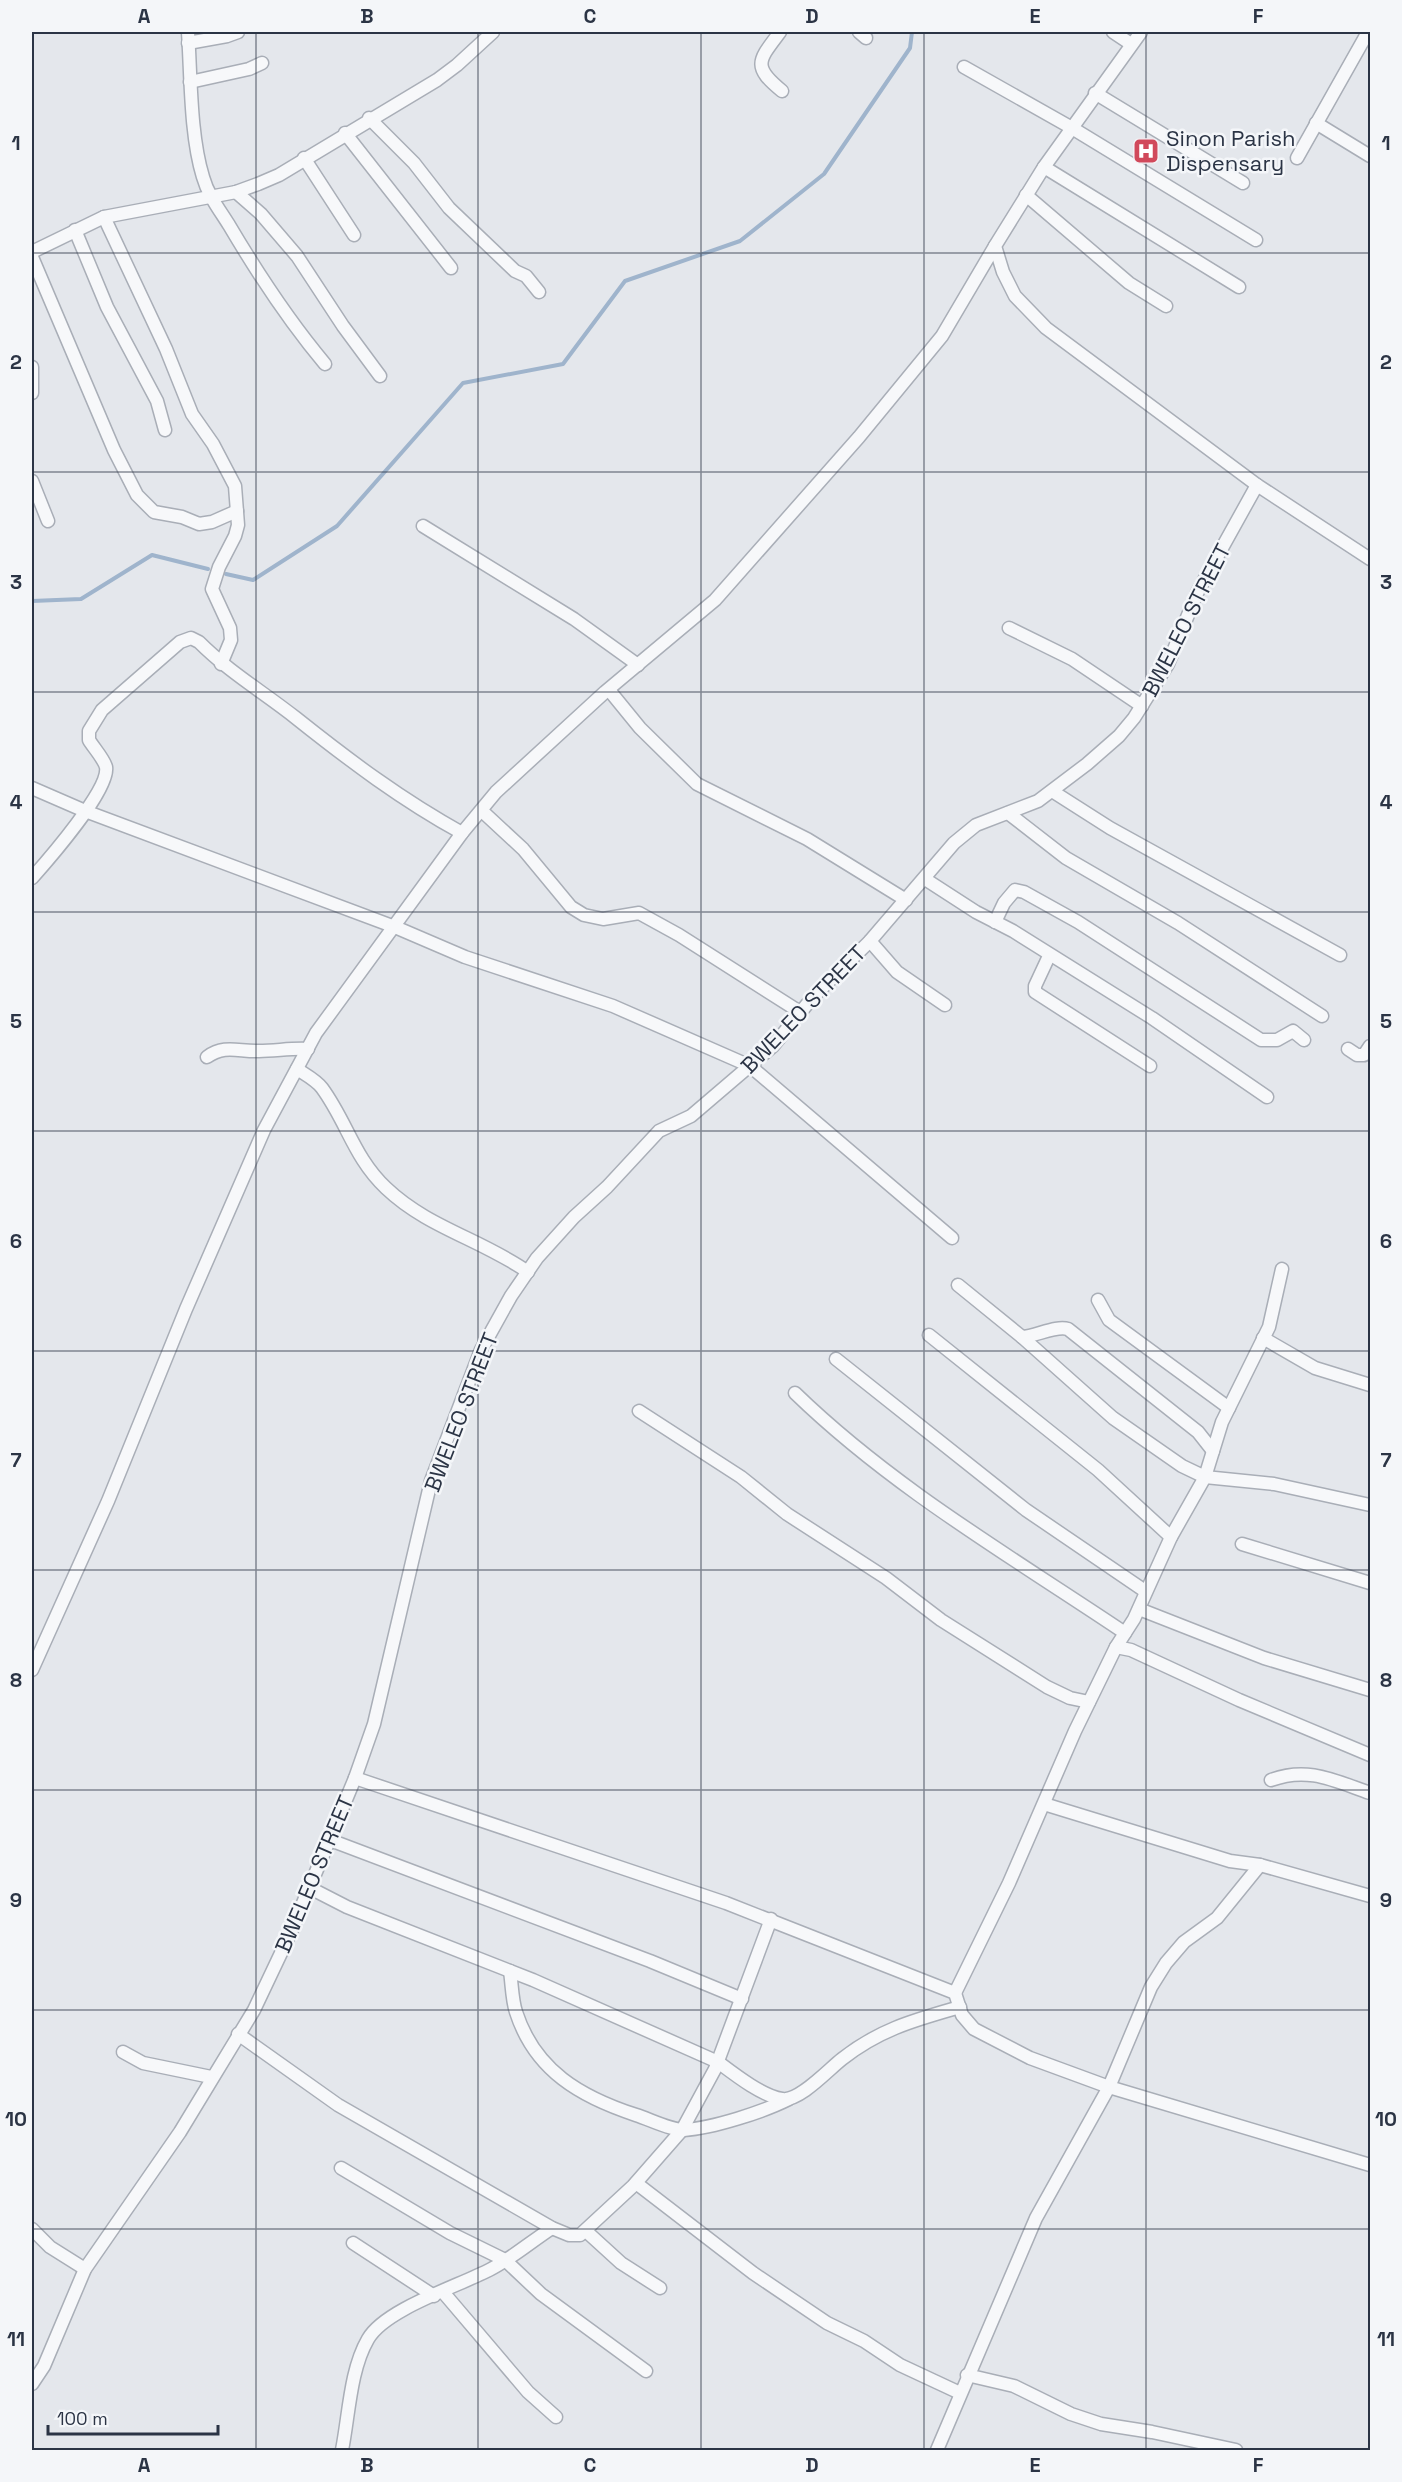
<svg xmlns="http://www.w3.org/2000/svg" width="1402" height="2482" font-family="'Space Grotesk',sans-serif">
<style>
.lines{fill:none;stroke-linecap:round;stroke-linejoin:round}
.stream{stroke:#9fb4cc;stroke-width:4}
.minor-casing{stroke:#a9aeb7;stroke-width:15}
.minor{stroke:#f7f8fa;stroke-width:12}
.grid{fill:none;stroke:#2b3445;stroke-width:1.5;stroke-opacity:0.55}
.labels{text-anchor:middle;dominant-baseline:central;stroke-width:5;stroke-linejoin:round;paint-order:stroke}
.poi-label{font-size:22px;fill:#2b3445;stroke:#f4f6f9;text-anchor:start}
.street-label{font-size:22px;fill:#2b3445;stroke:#f4f6f9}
.neatline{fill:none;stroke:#2b3445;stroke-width:2}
.grid-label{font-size:20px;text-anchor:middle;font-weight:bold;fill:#2b3445}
</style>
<rect width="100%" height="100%" fill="#e4e7ec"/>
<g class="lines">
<!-- stream -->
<g class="stream">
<path d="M226 574 253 580 337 526 463 383 563 364 625 281 740 241 824 174 910 48 912 32"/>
<path d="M32 601 81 599 152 555 208 569"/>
</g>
<!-- minor casing -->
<g class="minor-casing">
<g id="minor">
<path d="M188 32C191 76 190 135 203 177 208 195 219 209 229 225 258 274 288 320 325 364"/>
<path d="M780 32C759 60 751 66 782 91"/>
<path d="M859 32 866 38"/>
<path d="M1113 32 1131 44"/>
<path d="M1141 32 1044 167 995 246 1003 272 1015 296 1046 328 1257 485 1370 559"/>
<path d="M188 43 227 36 238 32"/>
<path d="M964 67 1072 128 1256 240"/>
<path d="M190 82 249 69 262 63"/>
<path d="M1095 93 1243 183"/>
<path d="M369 118 414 163 449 208 515 271 526 276 539 292"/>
<path d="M1316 123 1370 156"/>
<path d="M345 133 451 268"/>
<path d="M304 158 354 235"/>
<path d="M1297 158 1368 32"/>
<path d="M1044 167 1239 287"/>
<path d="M236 192 261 214 297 256 343 326 380 376"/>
<path d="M1026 195 1129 283 1166 306"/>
<path d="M104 217 166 349 192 414 213 444 235 486 238 525 235 536 219 567 212 589 230 628 231 640 221 664"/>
<path d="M75 230 107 307 157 401 165 430"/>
<path d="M32 252 104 217 236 192 258 184 279 175 437 80 457 65 493 32"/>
<path d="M32 257 114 450 137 495 154 512 182 517 199 524 212 522 237 511"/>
<path d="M32 367V393"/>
<path d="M32 481 48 521"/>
<path d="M423 526 574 619 638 665"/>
<path d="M1009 628 1072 659 1142 706"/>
<path d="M609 690 640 728 697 784 807 839 906 900"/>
<path d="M32 788 85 811 395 927 465 957 613 1006 750 1066 952 1238"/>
<path d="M1052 791 1110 828 1340 955"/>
<path d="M482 811 523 849 571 907 584 915 603 919 639 913 679 935 800 1012"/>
<path d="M1008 813 1066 858 1178 923 1322 1016"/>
<path d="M32 878C48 860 110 789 106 767 104 759 93 747 89 740V731L102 710 180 642 191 638 199 642C229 672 263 692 296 718 350 761 402 800 462 833"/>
<path d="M925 879 976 912 1013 931 1152 1018 1267 1097"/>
<path d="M995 922 1004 903 1015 890 1024 892 1078 922 1261 1040H1277L1293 1031 1304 1040"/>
<path d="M870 941 897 972 945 1005"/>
<path d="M1049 956 1035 986V992L1150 1066"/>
<path d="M1348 1049 1357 1055H1364L1370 1046"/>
<path d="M207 1057C225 1044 239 1052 259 1051 276 1051 291 1048 308 1049"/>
<path d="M297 1069C306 1075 316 1080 322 1088 347 1122 354 1158 386 1188 428 1228 481 1239 528 1272"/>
<path d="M958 1285 1022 1337 1113 1418 1182 1466 1205 1477 1274 1484 1370 1505"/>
<path d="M1098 1300 1109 1320 1229 1408"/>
<path d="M929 1335 1098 1470 1171 1537"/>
<path d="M1022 1337C1036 1336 1057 1325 1068 1329L1198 1432 1213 1451"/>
<path d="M1263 1338 1315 1368 1370 1385"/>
<path d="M836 1359 1026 1510 1145 1591"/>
<path d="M795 1393C893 1488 1012 1557 1125 1633"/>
<path d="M639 1411 741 1477 787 1514 886 1578 941 1620 1047 1687 1070 1698 1089 1702"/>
<path d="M1242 1544 1370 1583"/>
<path d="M1139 1609 1264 1658 1370 1690"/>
<path d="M1116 1647 1131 1650 1239 1700 1370 1755"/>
<path d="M32 1670 108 1501 186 1309 264 1130 316 1033 462 833 496 792 605 692 715 600 859 437 942 336 995 246"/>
<path d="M355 1778 726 1903 955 1993 962 2015 974 2029 1030 2058 1109 2087 1370 2165"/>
<path d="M1271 1780C1308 1766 1335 1781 1370 1793"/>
<path d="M1044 1804 1230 1861 1260 1865 1370 1896"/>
<path d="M330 1840 650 1961 742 1999"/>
<path d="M310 1888 347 1907 533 1980 718 2062C734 2074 762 2096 782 2099 799 2102 829 2069 842 2059 880 2029 915 2020 960 2007"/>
<path d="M510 1971C512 1985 512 2000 516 2012 535 2071 581 2097 636 2115 649 2119 670 2130 684 2130 713 2128 763 2112 789 2099"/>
<path d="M955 1993 1009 1883 1075 1731 1116 1647 1134 1619 1171 1537 1205 1477 1222 1422 1269 1327 1282 1269"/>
<path d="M238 2034 338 2105 552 2228 569 2235H580L633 2186 682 2130 715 2069 771 1919"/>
<path d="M123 2052 143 2063 211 2077"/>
<path d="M341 2168 450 2233 505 2260 541 2294 646 2371"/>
<path d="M636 2183 753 2273 827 2323 864 2341 900 2365 960 2393"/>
<path d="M32 2229 50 2247 85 2269"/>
<path d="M587 2232 621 2263 660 2288"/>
<path d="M353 2243 434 2296"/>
<path d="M443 2292 528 2392 556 2417"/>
<path d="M967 2375 1014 2386 1071 2414 1101 2424 1152 2432 1236 2450"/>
<path d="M32 2384 44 2366 85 2269 180 2132 254 2010 291 1932 355 1778 374 1724 431 1481 481 1350 511 1296 537 1258 574 1217 607 1187 659 1131 691 1116 773 1046 813 997 870 941 954 843 976 825 1038 801 1087 764 1119 736 1134 718 1168 664 1197 593 1257 485"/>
<path d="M342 2450C349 2415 350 2370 368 2339 385 2309 459 2286 491 2269 512 2258 532 2241 552 2228"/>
<path d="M937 2450 1036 2218 1109 2087 1151 1987 1166 1963 1184 1942 1217 1918 1260 1865"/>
</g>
</g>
<!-- minor -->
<use href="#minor" class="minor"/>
</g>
<!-- grid -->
<path class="grid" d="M256 32V2450M478 32V2450M701 32V2450M924 32V2450M1146 32V2450M32 253H1370M32 472H1370M32 692H1370M32 912H1370M32 1131H1370M32 1351H1370M32 1570H1370M32 1790H1370M32 2010H1370M32 2229H1370"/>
<!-- icons -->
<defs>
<g id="hospital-square" transform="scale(1.35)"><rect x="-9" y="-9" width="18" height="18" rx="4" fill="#d1495b" stroke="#f4f6f9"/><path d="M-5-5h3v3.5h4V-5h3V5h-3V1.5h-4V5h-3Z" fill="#fff"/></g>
</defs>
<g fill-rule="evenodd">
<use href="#hospital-square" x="1146" y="151"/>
</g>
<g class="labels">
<!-- poi labels -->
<g class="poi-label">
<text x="1166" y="138">Sinon Parish<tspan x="1166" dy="25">Dispensary</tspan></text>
</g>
<!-- street labels -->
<g class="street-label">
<text transform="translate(1186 620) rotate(-63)">BWELEO STREET</text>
<text transform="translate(803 1009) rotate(-46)">BWELEO STREET</text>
<text transform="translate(461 1412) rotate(-69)">BWELEO STREET</text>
<text transform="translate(314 1874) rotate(-67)">BWELEO STREET</text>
</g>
</g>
<!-- border -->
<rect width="1402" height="2482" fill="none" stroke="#f4f6f9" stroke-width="66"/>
<!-- scale -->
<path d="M48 2425v9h170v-9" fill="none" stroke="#2b3445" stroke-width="3"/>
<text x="57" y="2425" font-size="18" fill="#2b3445" stroke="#f4f6f9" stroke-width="4.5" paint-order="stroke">100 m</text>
<rect x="33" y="33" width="1336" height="2416" class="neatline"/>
<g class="grid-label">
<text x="144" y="23">A</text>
<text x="367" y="23">B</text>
<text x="590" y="23">C</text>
<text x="812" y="23">D</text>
<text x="1035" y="23">E</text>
<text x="1258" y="23">F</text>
<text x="16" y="150">1</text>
<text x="1386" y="150">1</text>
<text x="16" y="369">2</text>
<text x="1386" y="369">2</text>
<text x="16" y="589">3</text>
<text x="1386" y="589">3</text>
<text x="16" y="809">4</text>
<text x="1386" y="809">4</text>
<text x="16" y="1028">5</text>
<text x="1386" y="1028">5</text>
<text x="16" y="1248">6</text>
<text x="1386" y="1248">6</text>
<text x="16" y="1467">7</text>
<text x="1386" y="1467">7</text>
<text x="16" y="1687">8</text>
<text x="1386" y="1687">8</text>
<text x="16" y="1907">9</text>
<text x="1386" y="1907">9</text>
<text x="16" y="2126">10</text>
<text x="1386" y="2126">10</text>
<text x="16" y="2346">11</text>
<text x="1386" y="2346">11</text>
<text x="144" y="2472">A</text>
<text x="367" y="2472">B</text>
<text x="590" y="2472">C</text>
<text x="812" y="2472">D</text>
<text x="1035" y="2472">E</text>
<text x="1258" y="2472">F</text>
</g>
</svg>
